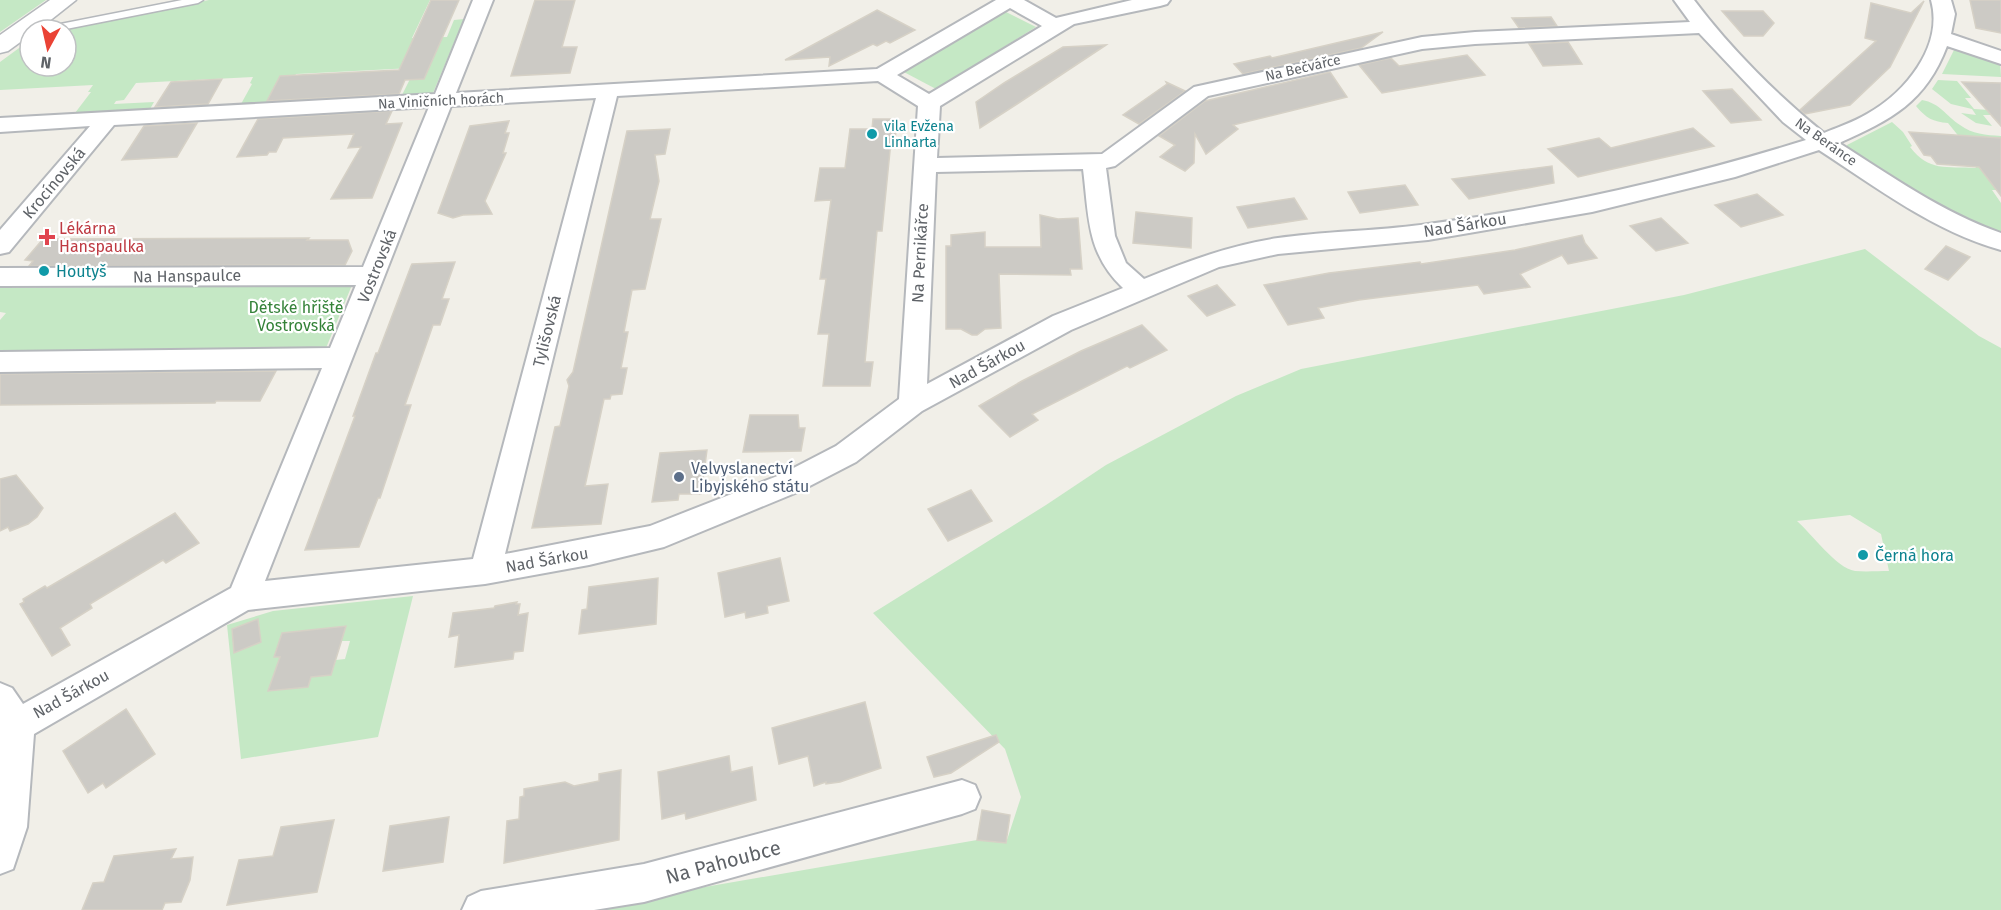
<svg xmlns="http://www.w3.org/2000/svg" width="2001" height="910" font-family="'Fira Sans',sans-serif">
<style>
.green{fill:#c5e8c5;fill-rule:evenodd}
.building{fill:#cccac5;stroke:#d6d1c6;stroke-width:1.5}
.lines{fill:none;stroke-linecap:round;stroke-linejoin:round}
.service-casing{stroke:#b5b8bc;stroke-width:3}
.minor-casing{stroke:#b5b8bc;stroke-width:4}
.tertiary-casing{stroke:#b5b8bc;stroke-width:3}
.service{fill:#fff;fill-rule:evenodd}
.minor{fill:#fff;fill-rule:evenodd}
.tertiary{fill:#fff;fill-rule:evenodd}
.culture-dot{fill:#0f9aa8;stroke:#fff;stroke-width:2}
.health-dot{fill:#e0444e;stroke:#fff;stroke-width:2}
.service-dot{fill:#5c6f8a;stroke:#fff;stroke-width:2}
.labels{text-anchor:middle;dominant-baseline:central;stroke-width:4.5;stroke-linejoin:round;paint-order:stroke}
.far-street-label{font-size:14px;fill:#5f6368;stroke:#fff}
.far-culture-label{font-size:14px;fill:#0d838f;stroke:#fff;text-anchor:start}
.street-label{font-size:16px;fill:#5f6368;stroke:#fff}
.health-label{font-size:16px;fill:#be3a42;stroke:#fff;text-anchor:start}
.culture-label{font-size:16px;fill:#0d838f;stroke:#fff;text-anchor:start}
.park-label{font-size:16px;fill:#348238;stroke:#fff}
.service-label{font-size:16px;fill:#4e5e75;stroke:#fff;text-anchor:start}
.near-street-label{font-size:20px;fill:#5f6368;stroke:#fff}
</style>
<rect width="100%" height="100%" fill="#f1efe8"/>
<!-- green -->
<g class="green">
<path d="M0 0H46L0 32Z"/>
<path d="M209 0H430L412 38 447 37 454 20 464 19 433 93 402 95 412 75V68L296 74 286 93H317L314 100 241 104 252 84 250 83 253 77 136 83 124 100 116 101 114 104 154 102 150 109 75 113 91 92H88L93 85 0 90V62L30 40V66H66V30H56Z"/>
<path d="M1004 11 1036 27 936 89 902 71Z"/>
<path d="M1955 48 2000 62 2001 77 1942 74Z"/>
<path d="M1938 80 1957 81 1971 98H1965L1974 109 1989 110 2001 115H1983L1992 126 1976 123 1961 113 1976 115 1972 109 1951 104 1932 89Z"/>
<path d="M1922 100C1940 103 1946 116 1960 125 1972 134 1986 135 2001 136V179L1998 190H1992L2001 203V234L1934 206 1847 147V145L1892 122 1903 132 1912 146 1910 147C1929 172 1946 166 1976 168L1971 160 1977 159 1948 123C1933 122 1926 118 1916 106Z"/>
<path d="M1865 249 1979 336 2001 348V910H582L647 897 977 840 1006 843 1021 797 1005 749 873 613 1046 505 1106 465 1236 396 1301 369 1684 295ZM1850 515 1881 534 1889 571C1878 571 1866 572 1855 571 1836 568 1812 534 1797 521Z"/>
<path d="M352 285 326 348 0 351V320L6 313 0 312V288Z"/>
<path d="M413 596 378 737 241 759 227 625 273 611ZM345 626 341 641H350L345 659 336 660 331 675 311 677 307 687 269 691 280 657H275L282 633Z"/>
</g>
<!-- building -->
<g class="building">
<path d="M431 0H459L424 79 405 80 399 94 267 101 280 76 399 70Z"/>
<path d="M535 0H575L562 47H577L570 73 511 76Z"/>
<path d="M1970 0H2001V33L1976 28Z"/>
<path d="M1924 1 1890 67 1850 105 1805 114 1800 110 1876 41 1865 38 1871 3 1911 13Z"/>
<path d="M877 10 915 30 890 43 886 41 877 46 873 44 829 66 830 57 785 60Z"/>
<path d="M1722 11H1763L1774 23 1763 36H1744Z"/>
<path d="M1551 17 1557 26 1519 28 1512 18Z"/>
<path d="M1383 32 1361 48 1243 74 1234 64 1270 56 1272 58Z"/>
<path d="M1568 42 1582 64 1543 66 1529 44Z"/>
<path d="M1106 45 1017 104 980 128 976 102 1004 83 1063 47Z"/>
<path d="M1467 55 1485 75 1382 93 1359 65 1391 58 1399 66Z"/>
<path d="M1330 72 1347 97 1233 125 1238 129 1206 154 1195 134 1194 163 1185 171 1160 157 1175 145 1159 136 1205 101Z"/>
<path d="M222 79 208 104 155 107 171 82Z"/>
<path d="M1166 82 1185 91 1139 124 1123 115 1167 84Z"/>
<path d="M1962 82 2001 83V126Z"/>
<path d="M1732 89 1761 120 1731 123 1703 91Z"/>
<path d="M392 111 386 124 402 123 372 198 331 199 361 147 348 148 354 134 283 138 276 152H269L267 155 237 157 258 119Z"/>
<path d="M873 119H897L895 141H891L882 231H877L865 362H873L870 386H823L829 334H818L826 279H820L831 200 815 201 820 168H845L850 129H872Z"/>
<path d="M509 121 505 133H509L503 153H506L485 201 492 214 463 215 453 218 438 213 470 126Z"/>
<path d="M197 123 177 157 122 160 144 126Z"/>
<path d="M1693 128 1714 146 1578 177 1548 149 1599 138 1611 148Z"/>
<path d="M670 129 665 154 655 155 659 181 650 219H661L645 289 632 290 624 332H628L621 368H627L622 394 611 395 610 399H604L585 486 608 484 601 524 532 528 555 427 560 426 569 386 567 380 573 372 627 131Z"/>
<path d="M1909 132 2001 138V196L1979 167 1937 164 1931 156 1924 155Z"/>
<path d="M1552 166 1554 183 1469 199 1452 179Z"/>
<path d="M1405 185 1418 205 1360 213 1348 192Z"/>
<path d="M1757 194 1783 215 1741 227 1715 205Z"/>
<path d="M1294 198 1307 219 1248 228 1237 207Z"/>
<path d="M1136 212 1192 218 1191 248 1133 243Z"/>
<path d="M1040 215 1058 219 1078 218 1082 269H1070L1071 275 999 274 1001 328 985 329 977 335H972L961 329H946V246H951V235L985 232V247H1041Z"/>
<path d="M1661 218 1688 243 1656 251 1630 226Z"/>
<path d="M1582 235 1585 243 1597 258 1568 264 1562 255 1520 274 1530 287 1484 294 1478 285 1359 300 1318 308 1324 318 1288 325 1264 285 1329 273 1420 262 1421 264 1515 250Z"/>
<path d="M309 238 307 240H348L352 251 345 265 29 266 33 261 25 260 43 239Z"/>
<path d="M1946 246 1970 257 1948 280 1925 269Z"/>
<path d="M455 262 442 299H449L440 325H433L405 405H411L380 498H378L359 547 305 550 355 416H353L376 353H378L411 266 412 264Z"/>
<path d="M1217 285 1235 305 1207 316 1188 296Z"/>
<path d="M1142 325 1167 350 1130 368 1127 366 1032 414 1038 420 1010 437 979 406 1022 381 1081 351Z"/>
<path d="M276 371 260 401H216L215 403 0 405V374Z"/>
<path d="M750 415H798L799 428H805L801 451 743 452Z"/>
<path d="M707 450 701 494H679L678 500 652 502 660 453Z"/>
<path d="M16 475 43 508 37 517 28 524 10 531 8 527 0 531V479Z"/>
<path d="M971 490 992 521 948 541 928 509Z"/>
<path d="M175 513 199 543 166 563 163 560 90 604 92 608 60 628 70 645 52 656 20 604 24 602 23 599 45 586 47 588Z"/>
<path d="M780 558 789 601 767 606 768 613 746 618 745 612 725 617 718 573Z"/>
<path d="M658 578 656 624 579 634 582 610 587 609 589 587Z"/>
<path d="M517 602 516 604H520L518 615 528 613 523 651 514 652 513 659 455 667 459 635 449 637 453 613 494 608 495 606Z"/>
<path d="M258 619 261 642 234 653 232 629Z"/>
<path d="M346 626 331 675 311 677 308 687 268 691 280 657H274L282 633Z"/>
<path d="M865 702 881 768 840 782 826 784V782L814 786 808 756 779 764 772 728Z"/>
<path d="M126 709 155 754 106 788 103 783 88 793 63 751Z"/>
<path d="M996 735 999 742 951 773 934 777 927 757Z"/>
<path d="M729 756 731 772 752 767 756 800 686 819 685 813 662 819 658 772Z"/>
<path d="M621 770 619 840 504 863 507 821 519 819 520 797 524 796V789L565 782 574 786 599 781V774Z"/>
<path d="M982 810 1010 815 1006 843 977 840Z"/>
<path d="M449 817 443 862 383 871 390 826Z"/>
<path d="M334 820 317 892 227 905 239 860 273 856 281 827Z"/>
<path d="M176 849 171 859 193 857 190 880 181 902 165 903 162 910H82L93 883 104 882 114 856Z"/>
</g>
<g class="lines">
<!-- service casing -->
<g class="service-casing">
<path id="service" d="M182 0H203L198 3 61 30H40L45 27Z"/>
</g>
<!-- minor casing -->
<g class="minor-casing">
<g id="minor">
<path d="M473 0H493L456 93 877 69 996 0H1024L1056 18 1132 0H1170L1167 4 1160 6 1074 24 940 106 937 158 1102 154 1194 87 1422 37 1475 32 1690 22 1674 0H1694C1730 48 1778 96 1824 133 1838 127 1854 122 1867 114 1905 93 1944 46 1931 0H1951L1955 14 1951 34 2001 51V64L1947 46C1926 102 1891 120 1839 143 1890 175 1943 213 2001 233V250C1935 232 1876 187 1819 150L1735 177 1592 212 1428 240 1278 254 1219 267 1071 330 922 411 856 462 800 491 664 547 589 565 485 584 248 610 34 734 27 827 13 869 0 874V683L12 688 23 704 231 588 322 368 0 372V352L330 348 356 285 0 286V268L363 267 429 107 114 125 9 252 0 254V230L90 126 0 132V118L435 94ZM1010 8 1042 26 929 94 897 75ZM1699 33 1783 122 1806 140C1683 178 1556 207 1428 224 1379 231 1328 231 1278 238 1231 245 1188 261 1144 279L1126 263 1115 236 1106 168 1115 166 1208 96 1422 49 1475 44ZM878 81 918 106 899 399 836 446 780 475 650 526 505 554 617 96ZM596 98 473 559 265 581 451 106ZM1083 169C1089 216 1086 253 1123 288L1053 316 927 384 936 172Z"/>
<path d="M962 780 975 785 980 797 975 809 962 814 644 902 594 910H462L468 897 481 891 644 864Z"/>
</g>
</g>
<!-- tertiary casing -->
<g class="tertiary-casing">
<path id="tertiary" d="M50 0H76L38 30H30V35L8 51 0 53V35Z"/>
</g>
<!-- service -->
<use href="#service" class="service"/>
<!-- minor -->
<use href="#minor" class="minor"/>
<!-- tertiary -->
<use href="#tertiary" class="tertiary"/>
</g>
<!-- markers -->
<g class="culture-dot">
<circle cx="872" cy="134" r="6"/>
<circle cx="44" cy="271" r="6"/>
<circle cx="1863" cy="555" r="6"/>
</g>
<path class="health-dot" d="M44 228h6v6h6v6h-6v6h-6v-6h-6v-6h6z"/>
<circle class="service-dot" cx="679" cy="477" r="6"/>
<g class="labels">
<!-- far-street labels -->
<g class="far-street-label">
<text transform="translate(1303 68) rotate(-13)">Na Bečvářce</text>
<text transform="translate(441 101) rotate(-3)">Na Viničních horách</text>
<text transform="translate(1826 142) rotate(35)">Na Beránce</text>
</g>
<!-- far-culture labels -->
<g class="far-culture-label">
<text x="884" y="126">vila Evžena<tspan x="884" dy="16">Linharta</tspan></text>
</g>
<!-- street labels -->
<g class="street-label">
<text transform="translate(54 183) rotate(-50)">Krocínovská</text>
<text transform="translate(1465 225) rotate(-9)">Nad Šárkou</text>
<text transform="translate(920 253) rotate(-87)">Na Pernikářce</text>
<text transform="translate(377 266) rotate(-68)">Vostrovská</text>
<text transform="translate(187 276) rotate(-1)">Na Hanspaulce</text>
<text transform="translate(547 331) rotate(-76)">Tylišovská</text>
<text transform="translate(987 364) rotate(-29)">Nad Šárkou</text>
<text transform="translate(547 560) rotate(-10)">Nad Šárkou</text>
<text transform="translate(71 694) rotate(-29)">Nad Šárkou</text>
</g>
<!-- health labels -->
<g class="health-label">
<text x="59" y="228">Lékárna<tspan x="59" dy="18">Hanspaulka</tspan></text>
</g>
<!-- culture labels -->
<g class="culture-label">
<text x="56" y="271">Houtyš</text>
<text x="1875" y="555">Černá hora</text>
</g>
<!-- park labels -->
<g class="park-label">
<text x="296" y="307">Dětské hřiště<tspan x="296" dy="18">Vostrovská</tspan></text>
</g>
<!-- service labels -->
<g class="service-label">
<text x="691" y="468">Velvyslanectví<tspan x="691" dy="18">Libyjského státu</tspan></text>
</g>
<!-- near-street labels -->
<g class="near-street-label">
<text transform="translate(723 862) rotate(-15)">Na Pahoubce</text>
</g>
</g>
<!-- north arrow -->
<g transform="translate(48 48) rotate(188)"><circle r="28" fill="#ffffff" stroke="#bfc1c3" stroke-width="1.5"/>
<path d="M0-4.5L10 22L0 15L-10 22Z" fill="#ea4335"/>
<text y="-9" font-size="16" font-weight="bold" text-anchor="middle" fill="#5f6368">N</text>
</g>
</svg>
